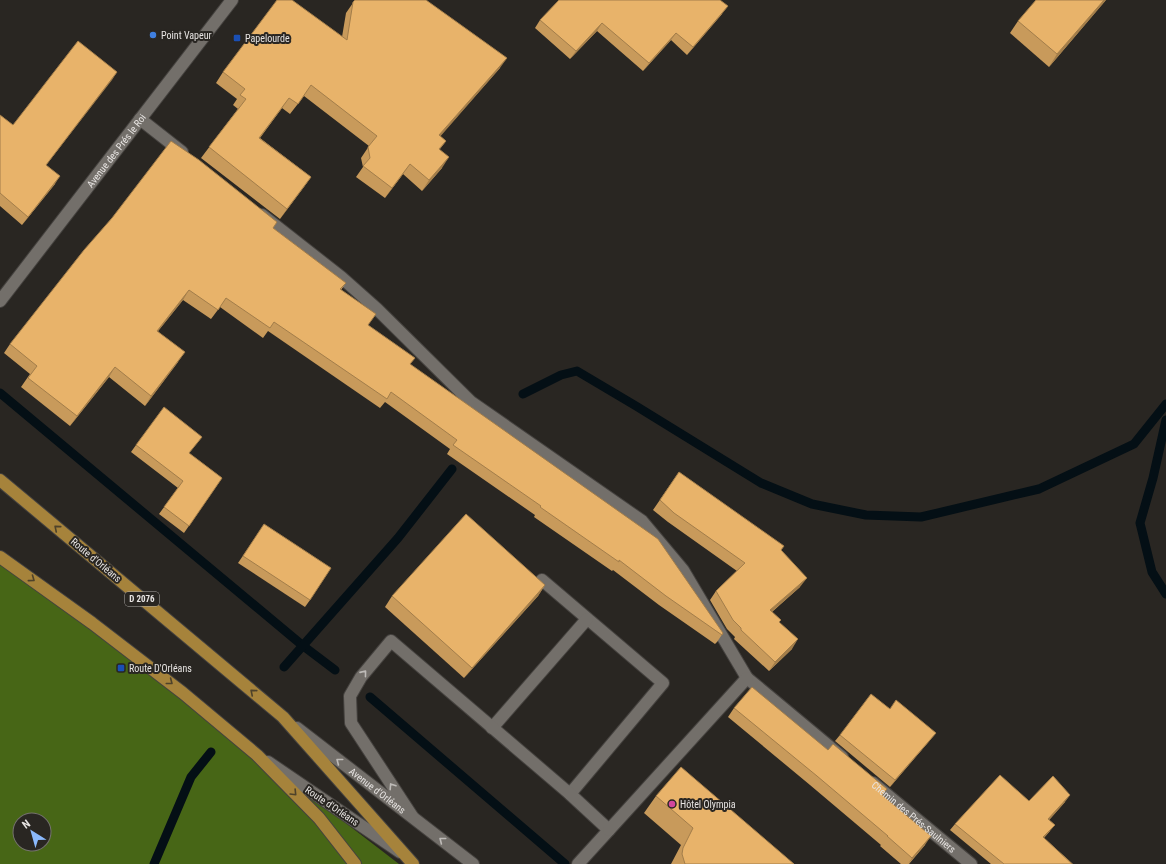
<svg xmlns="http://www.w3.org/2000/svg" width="1166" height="864" font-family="'Roboto Condensed',sans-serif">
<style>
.forest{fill:#476616;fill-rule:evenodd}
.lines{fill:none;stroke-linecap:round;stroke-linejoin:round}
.stream{stroke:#040f15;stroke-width:9}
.lane-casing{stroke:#45423f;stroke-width:14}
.secondary-casing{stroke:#45423f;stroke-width:14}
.primary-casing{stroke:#45423f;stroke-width:14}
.lane{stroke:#736f6a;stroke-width:12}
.secondary{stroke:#736f6a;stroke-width:12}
.primary{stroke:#a6833b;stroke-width:12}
.wall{fill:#c89a5b}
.shaded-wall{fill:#a27d4a}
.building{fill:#e8b36a;stroke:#a27d4a}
.oneway{stroke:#4e422a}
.oneway2{stroke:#bebbb8}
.shop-dot{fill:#3f7fe0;stroke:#292622;stroke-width:1.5}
.transit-dot{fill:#1a4fb4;stroke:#292622;stroke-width:1.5}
.hotel-dot{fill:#d1479c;stroke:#292622;stroke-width:1.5}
.labels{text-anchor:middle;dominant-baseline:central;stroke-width:4;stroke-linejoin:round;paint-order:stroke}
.shield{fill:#292622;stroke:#aeaba8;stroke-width:1}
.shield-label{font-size:9px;font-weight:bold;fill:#e7e4e2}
.poi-label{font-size:10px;fill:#e7e4e2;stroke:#292622;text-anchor:start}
.street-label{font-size:10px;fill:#e7e4e2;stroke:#292622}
</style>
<rect width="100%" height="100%" fill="#292622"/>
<!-- forest -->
<path class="forest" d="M0 557 399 864H0ZM20 820H44V844H20Z"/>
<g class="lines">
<!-- stream -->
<g class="stream">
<path d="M0 393 302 645 335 670"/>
<path d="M523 394 561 375 577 371 636 406 761 483 812 504 866 515 921 517 1039 489 1134 444 1166 404"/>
<path d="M1166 420 1153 478 1140 523 1152 572 1166 594"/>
<path d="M284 667 398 538 452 469"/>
<path d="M370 697 565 864"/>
<path d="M154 864 191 777 211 752"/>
</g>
<!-- lane casing -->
<g class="lane-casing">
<g id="lane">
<path d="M140 119 182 152"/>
<path d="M262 215 341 277 377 309 471 402 642 521 683 570 747 678 842 757"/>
<path d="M542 580 663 683 570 794"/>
<path d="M492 728 587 619"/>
<path id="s1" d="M873 783 971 864"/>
<path d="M412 816 351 723 350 696 361 677 391 641 570 794 609 830 578 864"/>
<path d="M609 830 747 678"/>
</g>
</g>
<!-- secondary casing -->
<g class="secondary-casing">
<g id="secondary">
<path id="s2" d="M0 301 232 0"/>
<path id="s3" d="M297 728 473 864"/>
<path d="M268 762 400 852"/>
</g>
</g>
<!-- primary casing -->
<g class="primary-casing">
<g id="primary">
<path d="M0 480 283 717 413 864"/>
<path d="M0 557 92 623 183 693 257 755 319 818 355 864"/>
</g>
</g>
<!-- lane -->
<use href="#lane" class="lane"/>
<!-- secondary -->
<use href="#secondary" class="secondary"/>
<!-- primary -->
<use href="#primary" class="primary"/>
</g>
<!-- wall -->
<g class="wall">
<path d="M355 0 500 68 440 136 446 141 440 149 442 168 422 191 403 174 385 198 356 177 363 167 361 158 369 146 304 96 290 114 282 108 260 138 311 177 280 219 201 158 238 109 233 105 237 99 216 83 223 72 342 37 346 13Z"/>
<path d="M1106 0 1049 67 1010 33 1018 21Z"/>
<path d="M722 14 687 55 671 40 643 71 597 31 570 59 535 28 540 20Z"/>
<path d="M117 72 46 165 55 184 22 225 0 206V115L13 125Z"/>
<path d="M273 228 346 283 341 290 368 325 410 364 723 633 717 642 715 644 659 605 613 570 612 571 534 517 535 515 447 454 450 449 385 402 380 408 268 331 263 338 220 307 211 319 183 300 158 331 178 362 145 406 109 377 70 426 21 387 30 374 4 353 10 344Z"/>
<path d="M136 445 190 454 222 478 184 533 159 514 178 488 131 452Z"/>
<path d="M679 472 781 550 800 587 772 612 779 622 792 649 769 671 734 639 735 637 727 629 710 600 716 591 737 571 668 522 653 510Z"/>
<path d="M259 532 310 600 305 607 238 563Z"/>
<path d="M545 585 538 596 464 678 385 607 392 596Z"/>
<path d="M734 708 883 795 925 845 909 864H901L880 846 881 845 810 785 728 717Z"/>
<path d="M840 735 931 739 890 787 835 741Z"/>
<path d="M656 796 794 864H671L681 845 644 813Z"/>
<path d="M1029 801 1065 802 1049 820 1050 831 1044 838 1073 864H991L950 830 955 824Z"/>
</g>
<!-- shaded-wall -->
<g class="shaded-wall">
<path d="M1104 0H1106L1049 67 1057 54Z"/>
<path d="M728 6 722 14 687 55 693 47Z"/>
<path d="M602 23 597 31 570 59 576 51Z"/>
<path d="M676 33 671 40 643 71 649 63Z"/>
<path d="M507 58 500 68 432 146 439 135Z"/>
<path d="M117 72 112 80 40 173 46 165Z"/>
<path d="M289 98 282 108 252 148 259 138Z"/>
<path d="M449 157 442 168 422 191 429 180Z"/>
<path d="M410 164 403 174 385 198 392 188Z"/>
<path d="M60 176 55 184 22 225 28 217Z"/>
<path d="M311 177 304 187 280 219 287 209Z"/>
<path d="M189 290 183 300 151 340 157 331Z"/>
<path d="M185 352 178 362 145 406 151 396Z"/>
<path d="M115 367 109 377 70 426 77 416Z"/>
<path d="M807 578 800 587 763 619 770 610Z"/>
<path d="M545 585 538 596 464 678 472 668Z"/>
<path d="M798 639 792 649 769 671 775 662Z"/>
<path d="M936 733 931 739 890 787 895 780Z"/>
<path d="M1070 795 1065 802 1044 826 1048 819Z"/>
<path d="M1055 825 1050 831 1038 844 1043 837Z"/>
<path d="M931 836 925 845 908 864 912 858Z"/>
</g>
<!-- building -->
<g class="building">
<path d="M277 0H292L347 40 353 2 355 0H426L507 58 439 135 446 141 439 149 449 157 429 180 410 164 392 188 363 166 370 158 368 147 377 136 311 85 298 104 289 98 259 138 311 177 287 209 209 147 246 99 240 95 245 89 223 72Z"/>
<path d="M559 0H720L728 6 693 47 676 33 649 63 602 23 576 51 540 20Z"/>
<path d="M1036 0H1104L1057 54 1018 21Z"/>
<path d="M78 41 117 72 46 165 60 176 28 217 0 193V115L13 125Z"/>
<path d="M171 141 199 160 277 222 273 228 346 283 340 289 376 314 368 325 415 358 410 364 658 539 723 633 722 635 666 596 619 560V562L540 507 541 506 453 445 457 440 391 392 387 399 274 322 270 328 226 298 218 310 189 290 157 331 185 352 151 396 115 367 77 416 28 378 37 366 10 344 84 250 112 218Z"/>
<path d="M164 407 202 437 189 453 222 478 189 526 164 507 183 481 136 445Z"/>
<path d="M679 472 784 546 781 550 807 578 770 610 781 620 779 622 798 639 775 662 741 630V628L733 620 716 591 745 563 674 513 660 500Z"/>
<path d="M466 514 545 585 472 668 392 596Z"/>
<path d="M264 524 331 568 310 600 243 556Z"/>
<path d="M752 687 828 750 833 744 887 789 882 795 931 836 912 858 887 836H888L817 776 734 708Z"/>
<path d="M871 694 890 709 896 700 936 733 895 780 840 735Z"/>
<path d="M681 767 794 864H685L682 854 683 848 693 828 656 796Z"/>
<path d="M1000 775 1029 801 1053 776 1070 795 1048 819 1055 825 1043 837 1072 864H1004L955 824Z"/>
</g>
<!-- one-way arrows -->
<defs><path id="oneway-chevron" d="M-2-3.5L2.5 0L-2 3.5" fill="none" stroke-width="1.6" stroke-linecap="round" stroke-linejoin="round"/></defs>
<g class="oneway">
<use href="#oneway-chevron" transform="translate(57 528) rotate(-140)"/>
<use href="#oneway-chevron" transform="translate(32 579) rotate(36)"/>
<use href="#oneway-chevron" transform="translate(170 682) rotate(38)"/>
<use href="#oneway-chevron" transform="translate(253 692) rotate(-140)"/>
<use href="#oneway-chevron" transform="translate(294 793) rotate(46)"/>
</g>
<g class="oneway2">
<use href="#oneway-chevron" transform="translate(364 673) rotate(-51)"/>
<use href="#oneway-chevron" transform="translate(339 761) rotate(-142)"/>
<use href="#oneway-chevron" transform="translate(392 786) rotate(-123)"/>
<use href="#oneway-chevron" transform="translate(442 840) rotate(-142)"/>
</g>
<!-- markers -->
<circle class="shop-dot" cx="153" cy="35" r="4"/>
<g class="transit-dot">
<rect x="233" y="34" width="8" height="8" rx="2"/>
<rect x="117" y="664" width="8" height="8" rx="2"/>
</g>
<circle class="hotel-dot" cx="672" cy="804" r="4"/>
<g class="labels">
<!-- shield labels -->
<rect class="shield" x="125" y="592" width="34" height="14" rx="3"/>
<g class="shield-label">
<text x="142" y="599">D 2076</text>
</g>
<!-- poi labels -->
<g class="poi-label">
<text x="161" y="35">Point Vapeur</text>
<text x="245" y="38">Papelourde</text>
<text x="129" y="668">Route D'Orléans</text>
<text x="680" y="804">Hôtel Olympia</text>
</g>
<!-- street labels -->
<g class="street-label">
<text stroke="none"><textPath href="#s2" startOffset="190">Avenue des Prés le Roi</textPath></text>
<text transform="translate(96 560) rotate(40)">Route d'Orléans</text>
<text stroke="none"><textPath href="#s3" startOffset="102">Avenue d'Orléans</textPath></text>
<text transform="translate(332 806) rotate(34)">Route d'Orléans</text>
<text stroke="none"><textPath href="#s1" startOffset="53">Chemin des Prés-Saulniers</textPath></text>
</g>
</g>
<!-- north arrow -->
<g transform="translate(32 832) rotate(323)"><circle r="19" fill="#292622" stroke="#75726f"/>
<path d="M0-3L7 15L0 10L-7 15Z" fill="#8bb9fc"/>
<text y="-6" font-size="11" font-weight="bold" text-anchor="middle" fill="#e7e4e2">N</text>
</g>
</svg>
